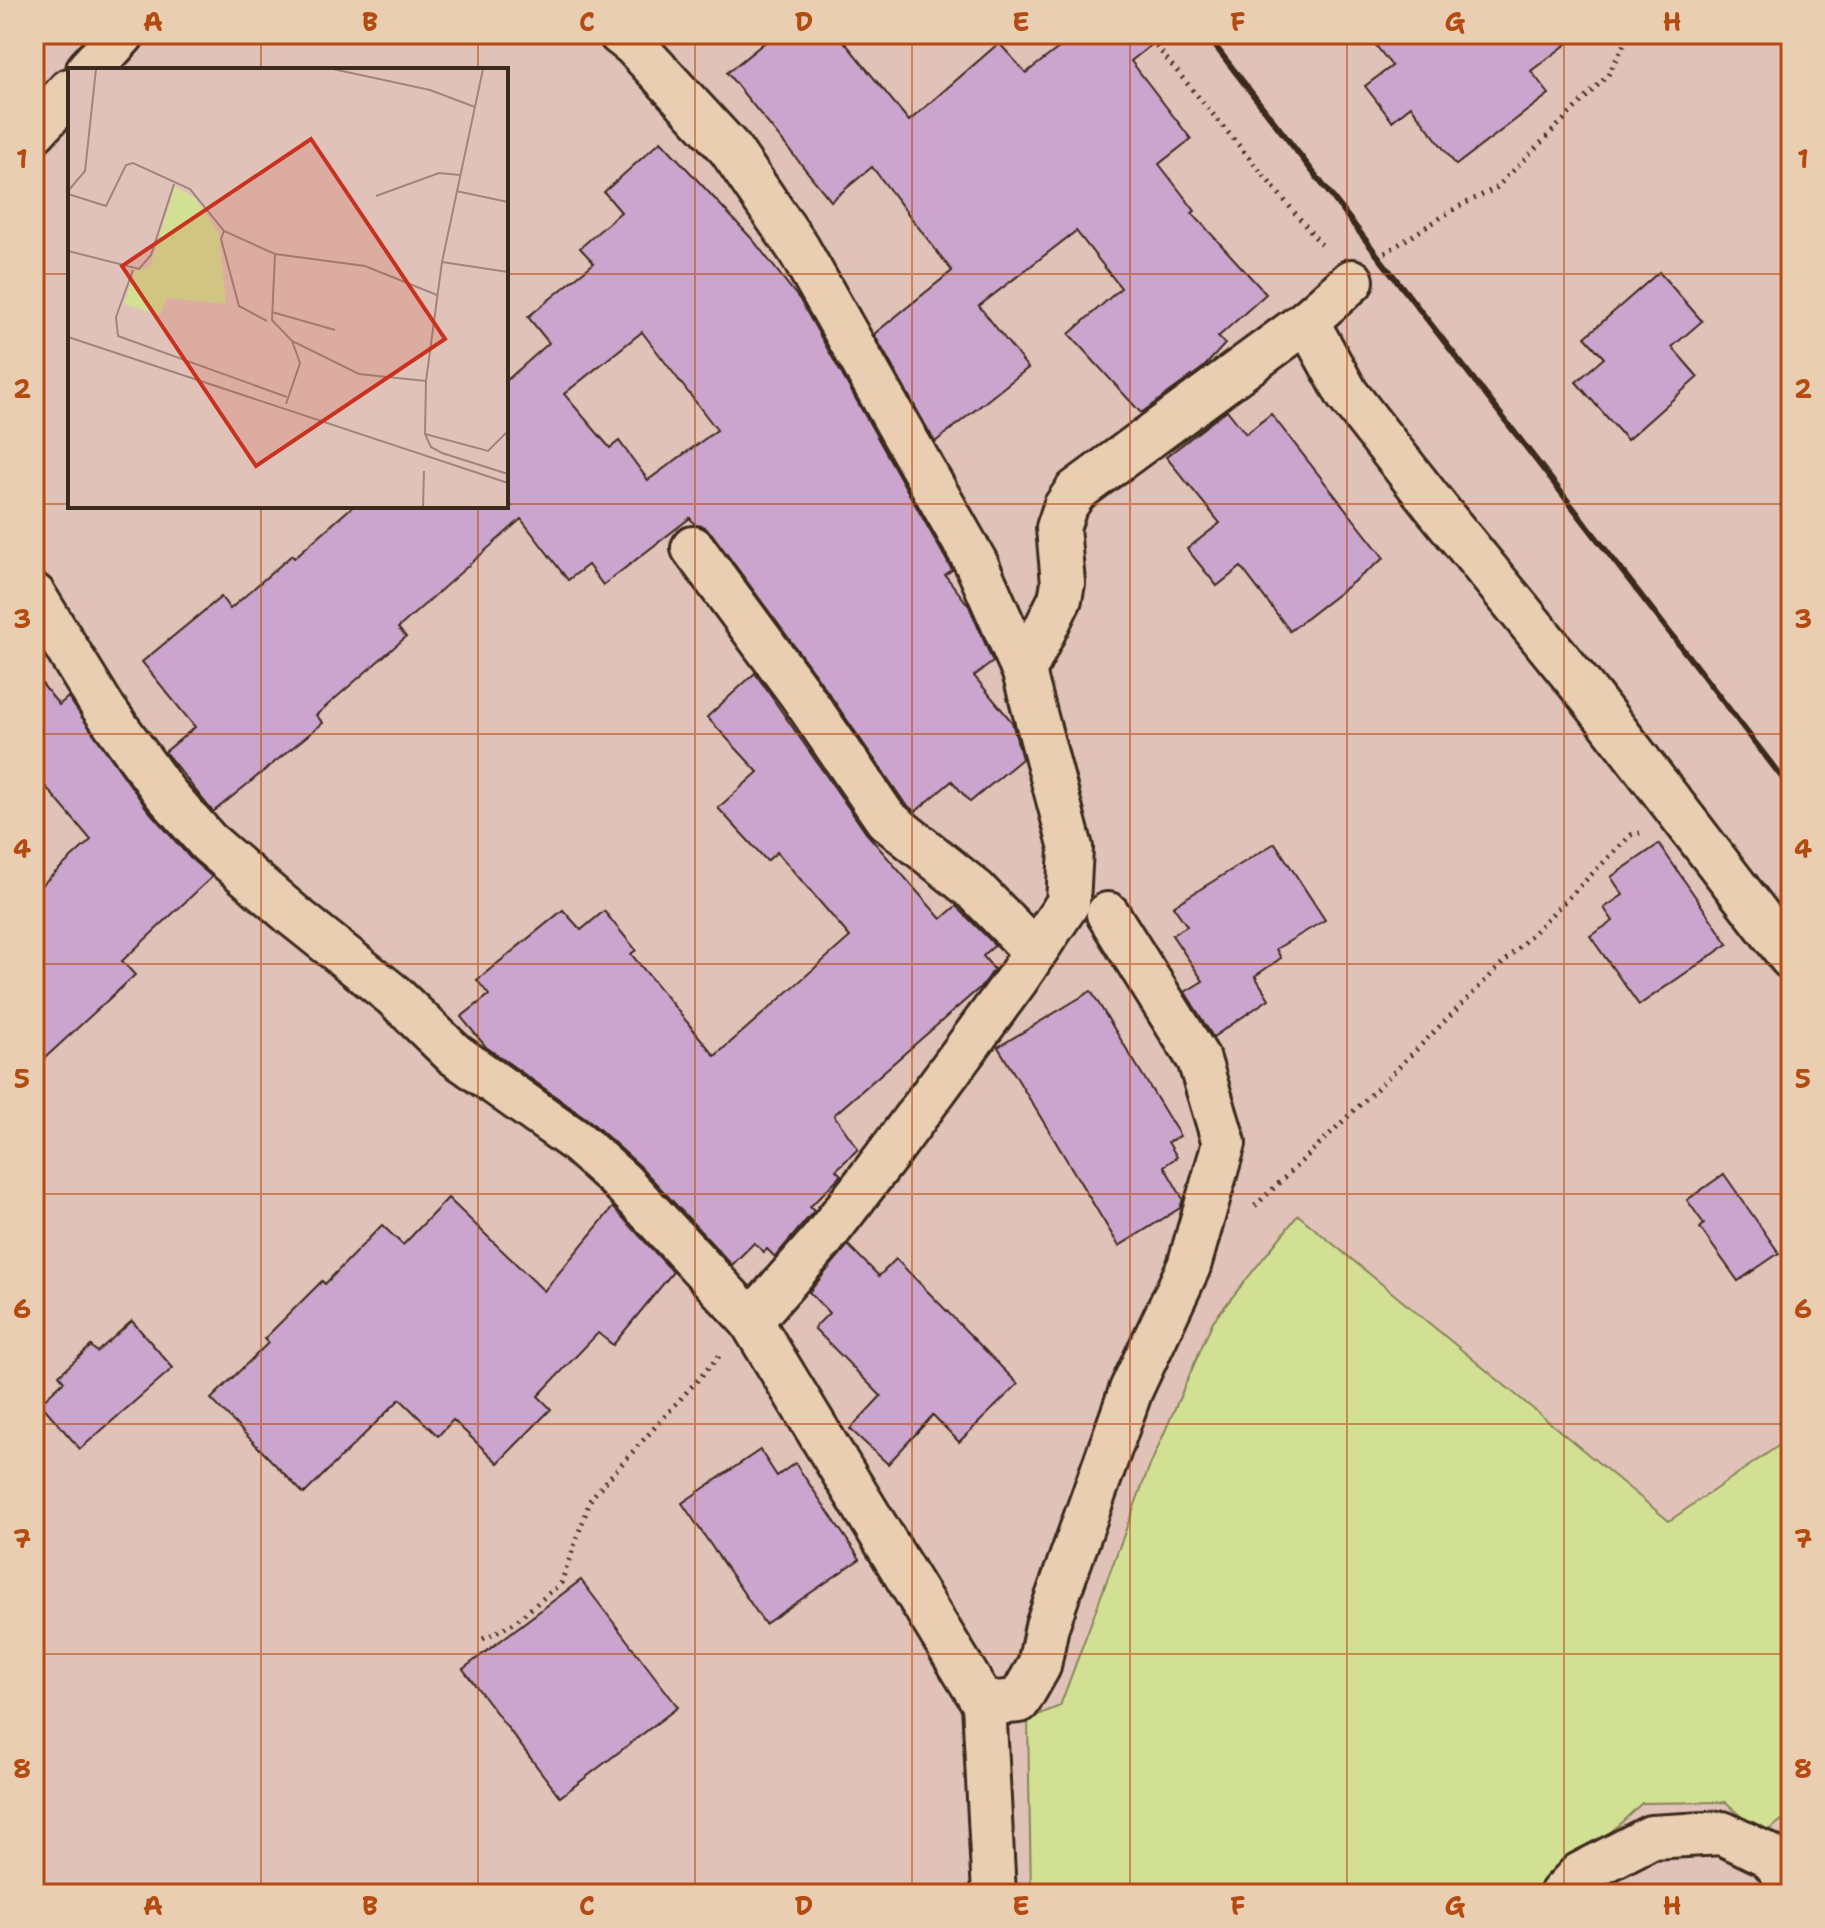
<svg xmlns="http://www.w3.org/2000/svg" width="1825" height="1928" font-family="'Shantell Sans',sans-serif">
<style>
.pitch{fill:#d2e094;stroke:#868559;stroke-width:2}
.building{fill:#cba5cd;stroke:#3b2a1e;stroke-width:2;fill-rule:evenodd}
.lines{fill:none;stroke-linecap:round;stroke-linejoin:round}
.street-casing{stroke:#3b2a1e;stroke-width:48}
.secondary-casing{stroke:#3b2a1e;stroke-width:50}
.path{stroke:#3b2a1e;stroke-width:5;stroke-dasharray:2 6;stroke-linecap:butt}
.street{stroke:#eaceb1;stroke-width:42}
.secondary{stroke:#eaceb1;stroke-width:44}
.rail{stroke:#3b2a1e;stroke-width:6}
.grid{fill:none;stroke:#b44b11;stroke-width:2;stroke-opacity:0.55}
.inset-road{fill:none;stroke:#9f857b;stroke-width:2}
.view{fill:#c8321e;fill-opacity:0.15;stroke:#c8321e;stroke-width:4}
.inset-edge{fill:none;stroke:#3b2a1e;stroke-width:4}
.neatline{fill:none;stroke:#b44b11;stroke-width:3}
.grid-label{font-size:26px;text-anchor:middle;font-weight:bold;fill:#b44b11}
</style>
<rect width="100%" height="100%" fill="#e1c2b9"/>
<filter id="ink" filterUnits="userSpaceOnUse"><feTurbulence type="fractalNoise" baseFrequency=".0125" numOctaves="2"/><feDisplacementMap in="SourceGraphic" scale="16" xChannelSelector="R" yChannelSelector="G"/><feConvolveMatrix kernelMatrix="1 2 1 2 8 2 1 2 1" color-interpolation-filters="sRGB"/></filter>
<g filter="url(#ink)">
<!-- pitch -->
<path class="pitch" d="M1298 1215 1669 1521 1791 1437V1813L1761 1836 1726 1802 1642 1803 1545 1894H1031L1028 1719 1060 1706 1148 1470 1213 1321Z"/>
<!-- building -->
<g class="building">
<path d="M775 34H838L909 121 999 43 1026 73 1077 34H1165L1131 61 1191 139 1159 164 1195 211 1192 213 1266 294 1218 337 1225 344 1204 367 1141 413 1069 334 1121 288 1076 231 979 306 1028 368 935 442 874 334 952 271 872 167 831 201 727 73Z"/>
<path d="M1367 34H1580L1531 71 1549 94 1456 165 1411 106 1392 121 1365 86 1392 66Z"/>
<path d="M661 141 753 240 800 300 952 570 945 575 969 606 993 662 974 676 1012 722 1022 759 970 802 952 781 915 812 904 802 818 678 712 534 703 526 695 525 690 518 603 585 588 565 568 580 521 519 398 628 406 637 316 715 323 723 213 812 165 752 195 727 142 662 221 597 230 609 292 555 294 558 353 506H511L506 500V381L549 343 528 317 594 263 580 248 621 212 604 192ZM642 332 717 430 648 480 619 441 610 448 564 394Z"/>
<path d="M1659 272 1702 321 1672 347 1698 377 1627 440 1576 382 1604 358 1585 337Z"/>
<path d="M1227 410 1246 434 1271 414 1384 558 1290 631 1241 567 1217 586 1187 549 1220 523 1166 457Z"/>
<path d="M755 673 866 833 941 919 956 906 995 945 983 956 994 969 984 984 834 1115 858 1149 836 1170 841 1175 810 1207 814 1211 775 1257 767 1249 764 1252 754 1243 732 1265 639 1165 590 1121 486 1047 461 1017 489 995 477 980 563 910 581 930 604 911 636 950 631 954 715 1056 850 937 777 852 767 861 718 808 758 772 707 717Z"/>
<path d="M34 674 59 705 68 697 147 809 190 858 212 877 122 961 135 975 34 1068V892L91 840 34 773Z"/>
<path d="M1275 843 1325 920 1276 949 1281 958 1255 976 1269 999 1213 1037 1185 992 1203 981 1172 935 1187 926 1173 906Z"/>
<path d="M1659 844 1728 944 1639 1005 1590 936 1613 921 1604 908 1623 895 1611 877Z"/>
<path d="M1091 991 1180 1136 1168 1142 1177 1157 1164 1166 1183 1199 1180 1208 1119 1246 998 1047Z"/>
<path d="M1724 1174 1779 1253 1738 1281 1700 1228 1704 1224 1687 1200Z"/>
<path d="M448 1198 544 1291 613 1207 673 1272 613 1345 598 1333 538 1396 551 1409 498 1463 453 1420 438 1436 400 1399 304 1494 211 1399 268 1343 264 1339 322 1281 325 1284 382 1225 403 1245Z"/>
<path d="M848 1245 879 1276 896 1259 1018 1384 959 1442 933 1415 888 1464 850 1429 881 1396 814 1328 829 1313 809 1292Z"/>
<path d="M132 1321 173 1368 80 1449 40 1403 64 1381 59 1375 91 1346 97 1352Z"/>
<path d="M760 1450 777 1476 795 1463 860 1559 765 1624 682 1503Z"/>
<path d="M581 1580 678 1707 560 1797 463 1669Z"/>
</g>
<g class="lines">
<!-- street casing -->
<g class="street-casing">
<g id="street">
<path d="M620 34 634 45 730 149 798 248 976 563 1024 672 1071 848 1068 903 1017 979 889 1153 821 1241 751 1321"/>
<path d="M1307 321 1347 394 1438 510 1591 698 1791 958"/>
<path d="M693 548 799 692 886 819 976 891 1035 952"/>
<path d="M34 595 102 706 165 793 208 842 294 916 393 995 454 1054 576 1141 623 1183 751 1321 984 1704 994 1894"/>
<path d="M1024 672 1060 599 1063 583 1058 528 1065 507 1076 491 1307 321 1352 281"/>
<path d="M984 1704 1019 1701 1039 1666 1047 1626 1131 1390 1189 1266 1224 1143 1199 1060 1108 914"/>
<path d="M1561 1894 1580 1874 1651 1837 1722 1833 1768 1855 1791 1882"/>
</g>
</g>
<!-- secondary casing -->
<g class="secondary-casing">
<g id="secondary">
<path d="M89 70 122 34"/>
<path d="M34 130 70 91"/>
</g>
</g>
<!-- path -->
<g class="path">
<path d="M1146 34 1325 249"/>
<path d="M1385 253 1456 208 1496 188 1608 75 1630 34"/>
<path d="M1255 1206 1393 1073 1631 835 1640 833"/>
<path d="M483 1639 514 1623 561 1583 591 1498 721 1354"/>
</g>
<!-- street -->
<use href="#street" class="street"/>
<!-- secondary -->
<use href="#secondary" class="secondary"/>
<!-- rail -->
<path class="rail" d="M1206 34 1791 789"/>
</g>
</g>
<!-- grid -->
<path class="grid" d="M261 34V70M478 34V70M695 34V1894M912 34V1894M1130 34V1894M1347 34V1894M1564 34V1894M34 274H70M506 274H1791M34 504H70M506 504H1791M261 506V1894M478 506V1894M34 734H1791M34 964H1791M34 1194H1791M34 1424H1791M34 1654H1791"/>
<!-- overview -->
<g transform="translate(68 68)">
<rect width="440" height="440" fill="#e1c2b9"/>
<path d="M107 119 127 130 151 165 158 236 99 230 92 247 56 236 67 203 82 199Z" fill="#d2e094"/>
<path class="inset-road" d="M265 1 362 22 407 39M415 1 374 194 358 313 357 366 363 379 374 385 440 406M0 123 17 103 28 1M388 123 440 134M0 126 38 138 58 97 65 95 122 121 156 163 207 186 297 198 369 227M308 128 371 105 392 107M156 163 153 171 171 238 199 253M0 183 71 201 83 187 106 116M207 186 204 252 224 273 291 306 358 313M374 194 440 204M65 202 48 249 50 268 219 329M204 244 267 262M0 269 440 415M218 336 232 295 224 273M357 366 420 383 438 365M355 439 356 403"/>
<path class="view" d="M243 71 377 271 188 398 54 198Z"/>
<rect width="440" height="440" class="inset-edge"/>
</g>
<!-- margin -->
<rect width="1825" height="1928" fill="none" stroke="#eaceb1" stroke-width="88"/>
<rect x="44" y="44" width="1737" height="1840" class="neatline"/>
<g class="grid-label">
<text x="153" y="31">A</text>
<text x="370" y="31">B</text>
<text x="587" y="31">C</text>
<text x="804" y="31">D</text>
<text x="1021" y="31">E</text>
<text x="1238" y="31">F</text>
<text x="1455" y="31">G</text>
<text x="1672" y="31">H</text>
<text x="22" y="168">1</text>
<text x="1803" y="168">1</text>
<text x="22" y="398">2</text>
<text x="1803" y="398">2</text>
<text x="22" y="628">3</text>
<text x="1803" y="628">3</text>
<text x="22" y="858">4</text>
<text x="1803" y="858">4</text>
<text x="22" y="1088">5</text>
<text x="1803" y="1088">5</text>
<text x="22" y="1318">6</text>
<text x="1803" y="1318">6</text>
<text x="22" y="1548">7</text>
<text x="1803" y="1548">7</text>
<text x="22" y="1778">8</text>
<text x="1803" y="1778">8</text>
<text x="153" y="1915">A</text>
<text x="370" y="1915">B</text>
<text x="587" y="1915">C</text>
<text x="804" y="1915">D</text>
<text x="1021" y="1915">E</text>
<text x="1238" y="1915">F</text>
<text x="1455" y="1915">G</text>
<text x="1672" y="1915">H</text>
</g>
</svg>
